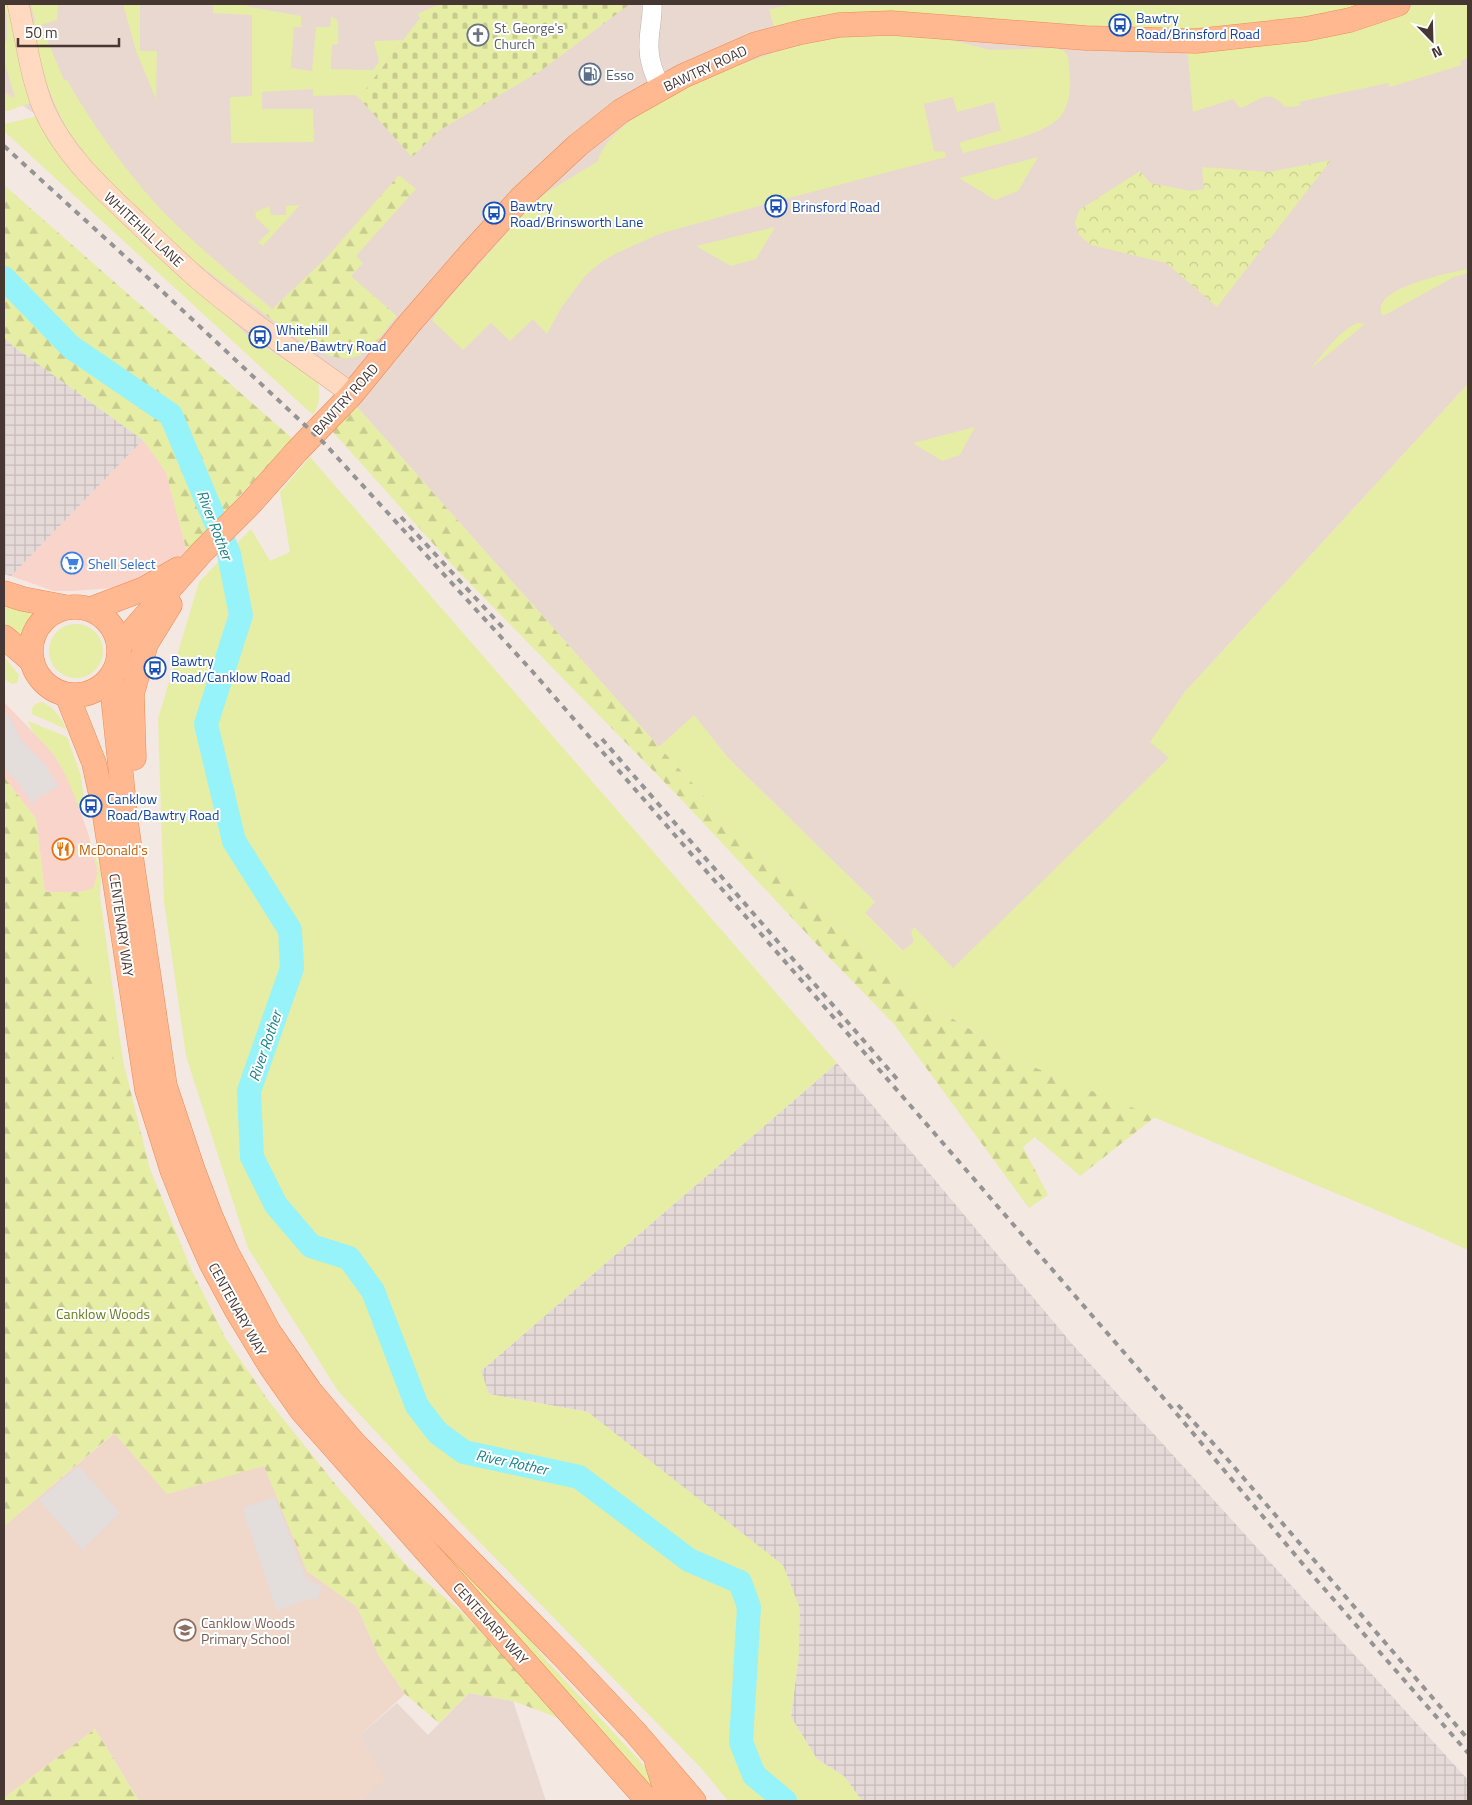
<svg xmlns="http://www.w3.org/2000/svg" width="1472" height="1805" font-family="'Titillium Web',sans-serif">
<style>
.residential{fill:#e8d8d0}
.commercial{fill:#f9d4ca}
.industrial{fill:url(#industrial-grid)}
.education{fill:#efd7ca}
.grass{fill:#e6eda5}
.forest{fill:url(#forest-firs)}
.cemetery{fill:url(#cemetery-stones)}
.park{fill:url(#park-crowns)}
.parking{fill:#e3dddc}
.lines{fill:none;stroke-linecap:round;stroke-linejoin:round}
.river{stroke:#96f3f9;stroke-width:24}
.tertiary-casing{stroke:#c3b0a7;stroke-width:20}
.secondary-casing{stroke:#e0af90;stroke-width:22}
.primary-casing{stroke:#f18a52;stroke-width:25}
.tertiary{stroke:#fff;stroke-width:19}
.secondary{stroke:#ffdac1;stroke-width:21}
.primary{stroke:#ffb890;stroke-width:24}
.rail{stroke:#949494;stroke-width:4;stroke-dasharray:6 6;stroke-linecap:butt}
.labels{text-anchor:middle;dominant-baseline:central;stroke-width:4;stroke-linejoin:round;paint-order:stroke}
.transit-label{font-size:14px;fill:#164399;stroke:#fff;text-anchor:start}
.worship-label{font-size:14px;fill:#5b616d;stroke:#fff;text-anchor:start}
.street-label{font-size:14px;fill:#463732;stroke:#fff}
.service-label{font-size:14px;fill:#4e5e75;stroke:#fff;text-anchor:start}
.shop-label{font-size:14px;fill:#366cbe;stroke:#fff;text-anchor:start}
.food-label{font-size:14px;fill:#c56008;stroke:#fff;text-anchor:start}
.park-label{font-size:14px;fill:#647e1f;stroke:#fff}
.education-label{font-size:14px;fill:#785e54;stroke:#fff;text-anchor:start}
.water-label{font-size:15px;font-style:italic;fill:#1b8289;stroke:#fff}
</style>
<defs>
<pattern id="industrial-grid" width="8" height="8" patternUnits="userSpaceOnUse" patternTransform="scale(1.25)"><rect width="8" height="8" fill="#e5dad8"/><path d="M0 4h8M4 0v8" fill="none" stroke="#c6bcba"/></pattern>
<pattern id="forest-firs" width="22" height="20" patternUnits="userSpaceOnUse" patternTransform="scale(1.25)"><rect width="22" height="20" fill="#e6eda5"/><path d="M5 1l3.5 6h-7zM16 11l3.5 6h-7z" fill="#c7cc8e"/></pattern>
<pattern id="cemetery-stones" width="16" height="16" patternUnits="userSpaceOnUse" patternTransform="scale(1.25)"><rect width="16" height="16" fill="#e6eda5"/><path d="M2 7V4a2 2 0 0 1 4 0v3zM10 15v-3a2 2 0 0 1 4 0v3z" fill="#c7cc8e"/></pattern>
<pattern id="park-crowns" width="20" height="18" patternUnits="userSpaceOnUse" patternTransform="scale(1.25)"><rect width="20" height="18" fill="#e6eda5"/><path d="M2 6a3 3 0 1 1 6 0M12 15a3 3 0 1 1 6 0" fill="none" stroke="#c7cc8e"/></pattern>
</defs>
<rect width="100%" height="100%" fill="#f3e8e2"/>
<!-- residential -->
<g class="residential">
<path d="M4 4H1468V384L1184 693 1169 758 953 969 914 927V942L903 951 864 912 875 902 729 759 694 716 659 747 357 407 247 335 97 198 38 116 4 93Z"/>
<path d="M469 1693 513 1701 546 1801H360L384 1779 359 1736 397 1703 428 1735Z"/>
</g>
<!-- commercial -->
<g class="commercial">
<path d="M143 440 166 472 187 552 163 571 126 587 72 591H54L11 576Z"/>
<path d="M4 702 53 753 70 782 89 836 98 873 93 889 80 892 45 893 36 819 4 777Z"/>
</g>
<!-- industrial -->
<g class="industrial">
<path d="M4 337 12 345 143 440 11 576 4 574Z"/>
<path d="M837 1063 1073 1345 1468 1780V1801H862L844 1776 817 1759 791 1717 799 1653 588 1412 488 1394 481 1371Z"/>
</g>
<!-- education -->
<path class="education" d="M115 1433 167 1494 264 1465 307 1571 357 1607 378 1654 405 1694 359 1736 385 1779 360 1801H139L95 1729 4 1798V1526Z"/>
<!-- grass -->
<g class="grass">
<path d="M4 4H7L33 102 25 105 28 108 24 105 8 111H4V93L15 100 4 91 15 98 4 60V49L7 37V16Z"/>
<path d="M31 4H58L57 20 41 25 64 80H67C92 124 122 166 156 204 191 242 233 275 272 309L266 315 182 252 122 195 84 153 67 129 57 109 46 82 33 27 35 21Z"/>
<path d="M123 4H140V51H157L156 99 136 51Z"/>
<path d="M213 4H242L251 7 301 16V27H294L291 68 312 71 316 27H330L331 16 338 21V44L332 45 331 69 373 70 379 62 374 41 403 40 359 98 355 95 313 96V89L262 92V109H313L314 142 231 143 230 97 252 96V15L213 13Z"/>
<path d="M797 4H1373L1331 15 1183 31 774 27 769 9Z"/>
<path d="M1417 4H1468V58L1460 61 1462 65 1390 87 1388 83 1299 102 1300 106 1285 107C1267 86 1259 102 1240 108L1233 99 1193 112 1187 47 1365 23Z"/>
<path d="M847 36H900L948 39 990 50 1055 48 1064 51 1068 56C1070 74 1073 97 1063 113 1050 135 988 146 963 153L959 143 1001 130 994 102 957 112 953 97 924 104 934 151 945 152 946 157 781 200 659 234 617 253 600 263 585 276 561 308 547 334 533 319 510 341 491 323 463 350 432 320 448 299 530 207 546 193 598 161C611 112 731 67 776 52 799 44 823 40 847 36Z"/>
<path d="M38 116 97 198 247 335 318 382C320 395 320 404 313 415L4 131V124Z"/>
<path d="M1038 157 1018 191 995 200 959 178Z"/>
<path d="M300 205 263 246 258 242 270 231 255 217 256 212 269 206 271 215H286V206Z"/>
<path d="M775 227 756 259 731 266 696 246Z"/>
<path d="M1468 269V273L1454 277 1383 316C1366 289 1452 272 1468 269Z"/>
<path d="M1358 323 1365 324 1309 370C1322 356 1340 329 1358 323Z"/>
<path d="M1468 384V1250L1424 1230 1031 1066 923 1001 732 826 659 747 694 715 729 759 875 902 865 913 902 951 914 942 911 933 914 927 953 968 1169 758 1150 742 1184 693Z"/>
<path d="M975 427 960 455 942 461 913 443Z"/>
<path d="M310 457 837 1063 481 1371 489 1394 588 1412 783 1565 800 1608 799 1653 791 1717 817 1759 844 1776 862 1801H728L702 1769 459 1521 338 1391 248 1248 186 1056 164 901 158 719 199 582 251 529 270 561 290 552 280 492Z"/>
<path d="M4 606 35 614 25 627 22 638 4 628Z"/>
<circle cx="76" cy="651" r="27"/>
<path d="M4 657 19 675 17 683 12 684 4 679Z"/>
<path d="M42 702C53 707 62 718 66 729L32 714C31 706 35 703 42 702Z"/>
<path d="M28 721 67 737 81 776 85 807 79 808C72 789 65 772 54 755 45 742 33 737 28 721Z"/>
<path d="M89 836 101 873 100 897 123 1061H114L80 954V892L93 888 98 873Z"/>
<path d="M426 1530 520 1627 545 1659 639 1760 649 1773 653 1790 423 1533Z"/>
</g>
<!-- forest -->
<g class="forest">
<path d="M399 175 416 189 356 256 363 263 351 276 397 316C387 327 375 346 364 353 334 373 289 332 266 315L326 258Z"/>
<path d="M4 185 293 439 187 552 166 472 143 440 12 345 4 337Z"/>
<path d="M357 407 659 747 732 826 923 1001 1031 1066 1155 1117 1080 1176 1035 1137 1023 1147 1048 1195 1029 1208 894 1024 823 951 677 795 455 568 332 431Z"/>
<path d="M4 777 36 819 45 892H80V954L107 1019 114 1061H123L150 1169 191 1269 226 1339 268 1400 340 1490 406 1565 463 1613 564 1720 513 1701 469 1693 439 1723 405 1694 378 1654 357 1607 307 1571 264 1466 167 1494 114 1433 4 1526Z"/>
<path d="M95 1729 139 1801H4V1798Z"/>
</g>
<!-- cemetery -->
<path class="cemetery" d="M440 4H630L539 72 440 130 412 157 359 98 420 18 417 14Z"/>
<!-- park -->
<path class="park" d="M1331 160 1217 307 1166 263 1091 245 1079 235 1075 223 1079 210 1140 171 1150 183 1191 191 1204 189 1202 167 1269 172Z"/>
<!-- parking -->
<g class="parking">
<path d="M4 712 11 718 20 738 46 766 59 786 35 800 36 802 32 804 20 785 4 768Z"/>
<path d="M79 1466 120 1513 82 1550 39 1500Z"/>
<path d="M275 1497 306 1578 322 1587 318 1600 308 1599 277 1611 242 1508Z"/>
</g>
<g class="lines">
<!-- river -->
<path class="river" d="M4 278 71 347 171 415 229 554 241 615 206 724 234 841 290 930 292 968 249 1091 252 1157 276 1205 311 1246 349 1258 373 1291 417 1406 438 1433 464 1452 579 1477 689 1560 740 1582 749 1607 741 1742 754 1775 785 1801"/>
<!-- tertiary casing -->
<g class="tertiary-casing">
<path id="tertiary" d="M652 4C653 17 649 30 649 43 648 60 654 74 661 88"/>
</g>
<!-- secondary casing -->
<g class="secondary-casing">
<path id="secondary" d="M18 4C26 38 30 74 43 107 63 154 102 189 138 223 158 242 177 260 197 278 246 320 300 356 352 394"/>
</g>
<!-- primary casing -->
<g class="primary-casing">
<g id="primary">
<path d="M4 593 23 599 65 607"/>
<circle cx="75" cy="651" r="44"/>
<path d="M91 609 144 589 178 569"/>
<path d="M4 637 32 661"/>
<path d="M120 645 201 553 250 504 297 451 352 394 409 324 469 255 521 198 578 145 621 111 683 76 756 44 802 32 839 25 891 23 1086 38 1196 41 1306 29 1350 20 1398 4"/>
<path d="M111 678 126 822 165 1086 193 1170 211 1217 226 1251 269 1332 310 1391 354 1443 566 1659 635 1732 694 1801"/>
<path d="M67 695 94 763 103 804 147 1090 172 1170 191 1218 211 1263 237 1311 271 1367 302 1411 648 1801"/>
<path d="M134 758 132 694 146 644 170 605"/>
<path d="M657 1763 665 1788 666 1801"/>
</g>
</g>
<!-- tertiary -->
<use href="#tertiary" class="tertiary"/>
<!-- secondary -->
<use href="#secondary" class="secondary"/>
<!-- primary -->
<use href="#primary" class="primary"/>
<!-- rail -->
<g class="rail">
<path d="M4 146 130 261 324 443 532 671 916 1112 1166 1401 1307 1569 1468 1753"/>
<path d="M401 517 504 629"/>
<path d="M602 739 897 1079"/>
<path d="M1178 1405 1222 1453 1468 1739"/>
</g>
</g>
<!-- icons -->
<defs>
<g id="bus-ring" transform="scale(1.125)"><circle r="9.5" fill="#fff" stroke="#1a4fb4" stroke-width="1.5"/><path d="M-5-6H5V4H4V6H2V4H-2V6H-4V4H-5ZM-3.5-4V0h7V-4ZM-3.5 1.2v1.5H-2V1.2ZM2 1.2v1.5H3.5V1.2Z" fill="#1a4fb4"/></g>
<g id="church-ring" transform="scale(1.125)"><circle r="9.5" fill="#fff" stroke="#6b7280" stroke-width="1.5"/><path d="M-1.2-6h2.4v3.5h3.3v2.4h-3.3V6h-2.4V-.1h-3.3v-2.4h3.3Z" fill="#6b7280"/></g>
<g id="fuel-ring" transform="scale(1.125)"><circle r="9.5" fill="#fff" stroke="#5c6f8a" stroke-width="1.5"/><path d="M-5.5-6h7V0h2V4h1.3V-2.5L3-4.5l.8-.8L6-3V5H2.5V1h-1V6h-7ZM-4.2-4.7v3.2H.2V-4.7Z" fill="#5c6f8a"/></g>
<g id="supermarket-ring" transform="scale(1.125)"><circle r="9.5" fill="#fff" stroke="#3f7fe0" stroke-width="1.5"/><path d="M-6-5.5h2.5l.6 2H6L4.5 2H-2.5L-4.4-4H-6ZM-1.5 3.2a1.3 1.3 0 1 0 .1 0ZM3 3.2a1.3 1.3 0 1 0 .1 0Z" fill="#3f7fe0"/></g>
<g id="restaurant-ring" transform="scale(1.125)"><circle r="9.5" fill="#fff" stroke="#e8710a" stroke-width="1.5"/><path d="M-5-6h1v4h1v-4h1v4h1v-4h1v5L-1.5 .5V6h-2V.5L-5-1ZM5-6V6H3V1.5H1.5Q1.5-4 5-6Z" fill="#e8710a"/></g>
<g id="school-ring" transform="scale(1.125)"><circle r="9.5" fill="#fff" stroke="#8d6e63" stroke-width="1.5"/><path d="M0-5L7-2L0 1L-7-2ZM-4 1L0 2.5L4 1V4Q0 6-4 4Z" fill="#8d6e63"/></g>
</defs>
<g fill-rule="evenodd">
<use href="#bus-ring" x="1120" y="25"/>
<use href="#church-ring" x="478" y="35"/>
<use href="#fuel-ring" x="590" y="74"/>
<use href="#bus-ring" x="776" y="206"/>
<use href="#bus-ring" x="494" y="213"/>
<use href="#bus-ring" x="260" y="337"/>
<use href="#supermarket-ring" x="72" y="563"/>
<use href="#bus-ring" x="155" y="668"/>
<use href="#bus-ring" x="91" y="806"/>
<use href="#restaurant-ring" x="63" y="849"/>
<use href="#school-ring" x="185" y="1630"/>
</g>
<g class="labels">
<!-- transit labels -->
<g class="transit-label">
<text x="1136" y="17">Bawtry<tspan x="1136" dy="16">Road/Brinsford Road</tspan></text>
<text x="510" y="205">Bawtry<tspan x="510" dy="16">Road/Brinsworth Lane</tspan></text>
<text x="792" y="206">Brinsford Road</text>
<text x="276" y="329">Whitehill<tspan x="276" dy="16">Lane/Bawtry Road</tspan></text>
<text x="171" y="660">Bawtry<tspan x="171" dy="16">Road/Canklow Road</tspan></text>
<text x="107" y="798">Canklow<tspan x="107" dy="16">Road/Bawtry Road</tspan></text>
</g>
<!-- worship labels -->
<g class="worship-label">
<text x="494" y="27">St. George's<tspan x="494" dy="16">Church</tspan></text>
</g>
<!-- street labels -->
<g class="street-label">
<text transform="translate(705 68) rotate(-25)">BAWTRY ROAD</text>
<text transform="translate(144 229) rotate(43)">WHITEHILL LANE</text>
<text transform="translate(345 399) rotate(-48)">BAWTRY ROAD</text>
<text transform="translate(122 925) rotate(82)">CENTENARY WAY</text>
<text transform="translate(238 1309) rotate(61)">CENTENARY WAY</text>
<text transform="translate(491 1623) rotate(48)">CENTENARY WAY</text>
</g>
<!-- service labels -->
<g class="service-label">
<text x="606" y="74">Esso</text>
</g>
<!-- shop labels -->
<g class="shop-label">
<text x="88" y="563">Shell Select</text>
</g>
<!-- food labels -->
<g class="food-label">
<text x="79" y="849">McDonald's</text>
</g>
<!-- park labels -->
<g class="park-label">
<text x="103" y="1313">Canklow Woods</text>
</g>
<!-- education labels -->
<g class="education-label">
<text x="201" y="1622">Canklow Woods<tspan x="201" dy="16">Primary School</tspan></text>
</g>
<!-- water labels -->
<g class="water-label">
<text transform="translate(215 525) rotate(69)">River Rother</text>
<text transform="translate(265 1046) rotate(-71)">River Rother</text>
<text transform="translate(512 1462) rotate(12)">River Rother</text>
</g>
</g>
<!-- border -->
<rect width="1472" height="1805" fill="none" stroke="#463732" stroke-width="10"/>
<!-- north arrow -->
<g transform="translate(1432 40) rotate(157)" stroke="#ffffff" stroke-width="4" paint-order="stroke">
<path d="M0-4L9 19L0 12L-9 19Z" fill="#463732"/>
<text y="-8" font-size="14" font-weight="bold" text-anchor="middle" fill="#463732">N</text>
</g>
<!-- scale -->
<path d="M18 38v8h101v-8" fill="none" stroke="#463732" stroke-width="2.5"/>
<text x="25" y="38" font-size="15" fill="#463732" stroke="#ffffff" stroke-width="4" paint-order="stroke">50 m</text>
</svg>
